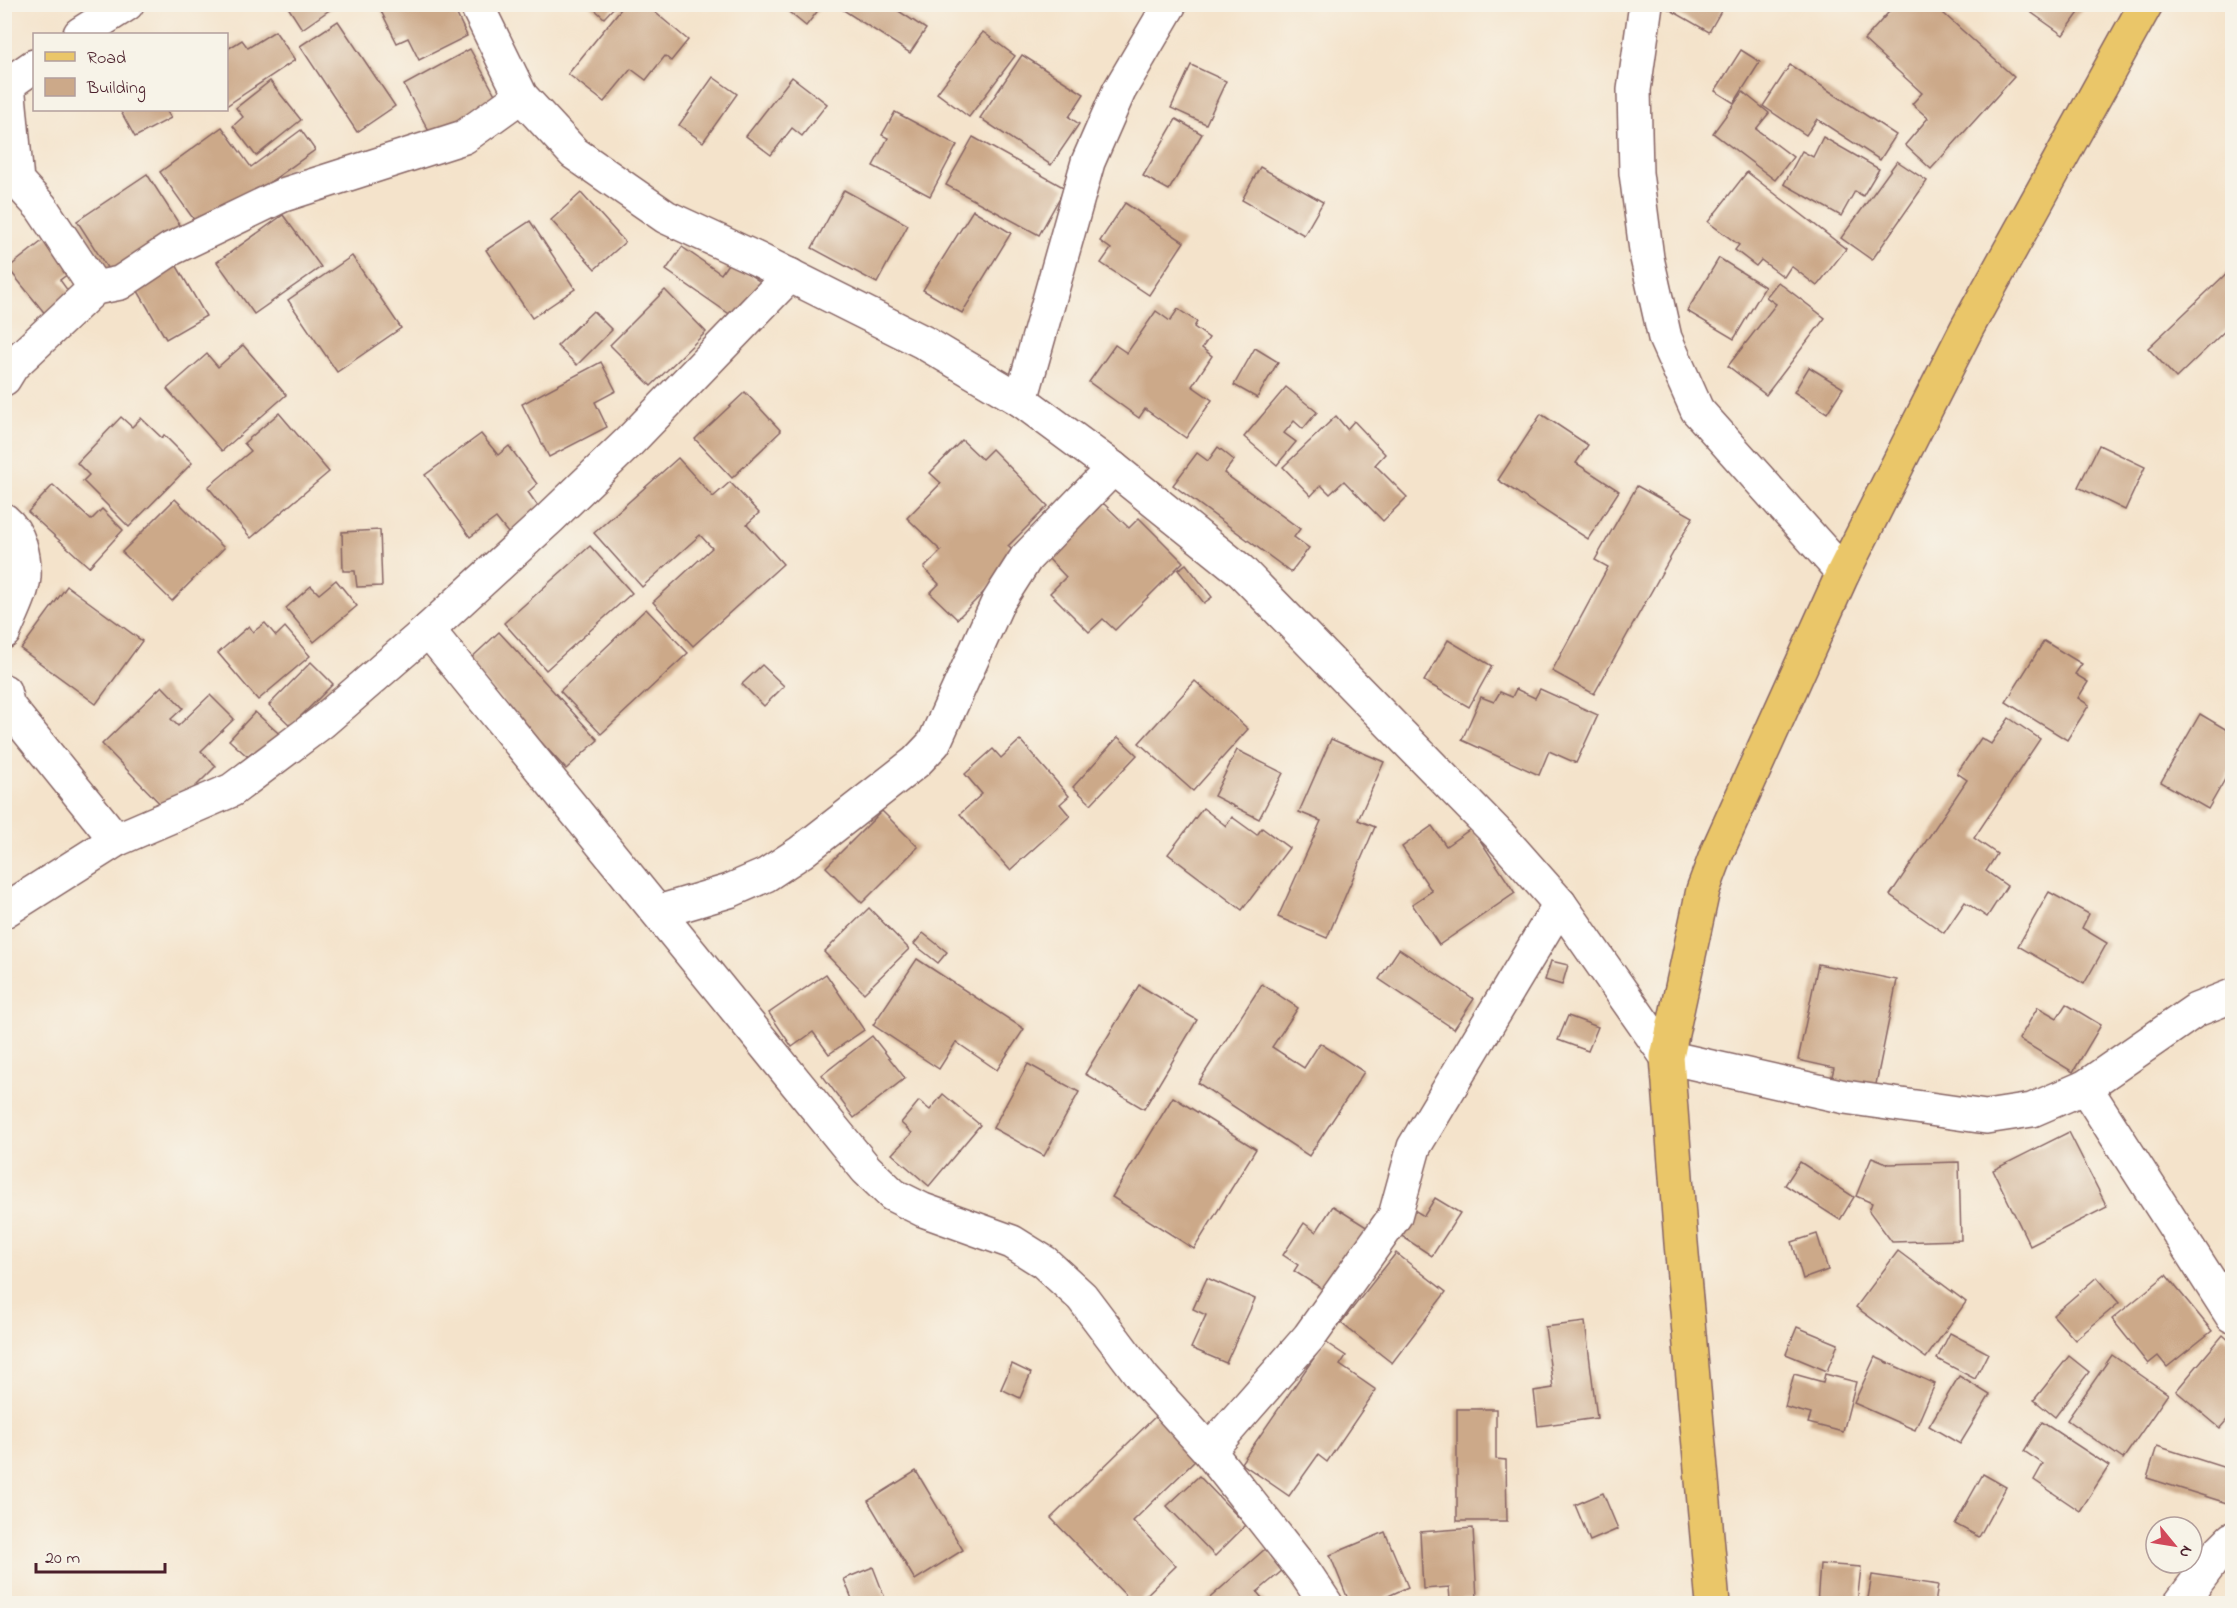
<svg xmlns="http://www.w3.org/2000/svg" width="2237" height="1608" font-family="'Indie Flower',sans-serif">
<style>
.building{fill:#cca989}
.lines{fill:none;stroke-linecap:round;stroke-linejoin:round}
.street-casing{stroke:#866463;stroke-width:36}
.primary-casing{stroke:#866463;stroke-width:36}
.street{stroke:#fff;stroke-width:33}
.primary{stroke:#eac669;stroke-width:33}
</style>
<rect width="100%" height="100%" fill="#f7f3e8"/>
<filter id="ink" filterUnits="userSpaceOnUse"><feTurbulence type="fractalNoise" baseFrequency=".0167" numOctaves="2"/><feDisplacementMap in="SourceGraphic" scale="12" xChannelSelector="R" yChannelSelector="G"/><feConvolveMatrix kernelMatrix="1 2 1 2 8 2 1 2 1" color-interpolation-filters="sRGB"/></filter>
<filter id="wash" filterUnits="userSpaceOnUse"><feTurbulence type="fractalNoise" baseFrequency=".008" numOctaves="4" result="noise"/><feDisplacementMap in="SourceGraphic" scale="24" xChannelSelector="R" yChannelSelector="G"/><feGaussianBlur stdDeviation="1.35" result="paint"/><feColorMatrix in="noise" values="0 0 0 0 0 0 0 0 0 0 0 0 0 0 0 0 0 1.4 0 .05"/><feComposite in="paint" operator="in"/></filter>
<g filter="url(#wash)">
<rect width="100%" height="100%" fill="#f4e3cb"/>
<g id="blocks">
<!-- building -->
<g class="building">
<path d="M286 4H338L302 29Z"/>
<path d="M380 4H452L467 36 419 60 408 38 397 43 378 5Z"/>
<path d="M589 4H617L604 18Z"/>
<path d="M625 4H645L688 40 671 61 665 56 646 80 631 69 604 102 568 74Z"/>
<path d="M779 4H823L806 26Z"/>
<path d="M834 4H888L926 29 910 53Z"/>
<path d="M1660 4H1725L1709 32Z"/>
<path d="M1896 4H1933L2014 77 1931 169 1905 145 1928 118 1912 104 1922 93 1864 40Z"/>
<path d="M2023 4H2080L2083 7 2063 35 2022 6Z"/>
<path d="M338 21 395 106 357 132 300 46Z"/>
<path d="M275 31 295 60 226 106V50L242 40 248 48Z"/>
<path d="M983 32 1015 56 969 117 937 93Z"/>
<path d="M470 49 498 100 432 137 404 85Z"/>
<path d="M1741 50 1760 62 1734 103 1715 91Z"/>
<path d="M1022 55 1084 94 1069 117 1079 124 1051 165 980 118Z"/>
<path d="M1191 65 1226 81 1206 124 1171 108Z"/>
<path d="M1790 65 1896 135 1880 160 1817 119 1806 135 1763 106Z"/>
<path d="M713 77 737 94 703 142 679 125Z"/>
<path d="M792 77 827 104 802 136 792 128 771 155 746 136Z"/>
<path d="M270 81 301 120 256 156 233 126 243 117 236 108Z"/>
<path d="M1743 92 1769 113 1756 129 1793 157 1775 180 1713 133Z"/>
<path d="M120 110H166L171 118 135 137Z"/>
<path d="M895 112 957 145 930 196 873 166 888 138 882 135Z"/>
<path d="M1176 119 1202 134 1169 190 1143 176Z"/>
<path d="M222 127 251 167 301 130 315 150 202 231 160 172Z"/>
<path d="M973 137 1065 188 1039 235 946 185Z"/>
<path d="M1823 137 1879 169 1863 196 1855 191 1841 216 1784 184 1802 151 1813 157Z"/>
<path d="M1897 161 1927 181 1872 260 1841 238Z"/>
<path d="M1260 167 1323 202 1304 235 1242 200Z"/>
<path d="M1747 172 1846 249 1817 286 1791 266 1784 277 1761 260 1756 266 1735 250 1739 245 1708 222Z"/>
<path d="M147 174 183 230 113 277 77 221Z"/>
<path d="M844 190 908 225 877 283 812 248Z"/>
<path d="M581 193 625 242 595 269 551 220Z"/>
<path d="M1125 203 1184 242 1149 295 1101 263 1111 249 1100 241Z"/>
<path d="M973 210 1011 233 962 313 923 290Z"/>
<path d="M283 215 321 267 254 314 217 262Z"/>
<path d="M530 221 575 289 532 318 486 250Z"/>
<path d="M50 235 76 268 60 280 76 302 51 321 8 268Z"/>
<path d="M682 247 721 274 730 261 766 286 741 322 666 270Z"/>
<path d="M352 256 401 328 337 372 288 300Z"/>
<path d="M1719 258 1765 287 1734 339 1687 311Z"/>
<path d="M175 263 206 316 166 339 135 286Z"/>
<path d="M2230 270 2232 272V324L2176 378 2148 348Z"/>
<path d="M1778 282 1825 318 1766 395 1728 366 1776 304 1766 297Z"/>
<path d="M665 290 706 332 651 386 610 345Z"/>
<path d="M1178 309 1197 322 1194 327 1209 338 1202 348 1212 356 1192 386 1212 400 1186 438 1145 409 1139 418 1089 382 1115 345 1127 353 1156 311 1170 321Z"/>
<path d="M593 311 612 330 577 365 557 346Z"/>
<path d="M243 345 286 395 222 451 167 389 207 354 218 367Z"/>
<path d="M1255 348 1278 362 1257 398 1234 385Z"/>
<path d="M601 362 616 391 595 402 607 427 549 457 522 404Z"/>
<path d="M1809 367 1843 388 1827 413 1794 392Z"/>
<path d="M1286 387 1317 412 1303 429 1294 421 1284 433 1296 442 1277 465 1244 437Z"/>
<path d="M745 392 781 431 732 478 695 439Z"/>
<path d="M279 413 329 472 251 538 208 487 251 451 244 443Z"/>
<path d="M1541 414 1588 445 1576 463 1619 491 1588 539 1498 480Z"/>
<path d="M1336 416 1347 429 1354 421 1385 454 1375 465 1407 497 1383 521 1344 481 1330 494 1321 485 1311 496 1283 467Z"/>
<path d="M121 417 132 427 141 418 162 438 164 435 192 463 129 527 83 481 89 475 77 463Z"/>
<path d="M481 434 498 455 509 446 537 484 528 492 540 509 508 533 496 518 470 537 425 475Z"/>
<path d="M962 440 982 459 992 449 1048 506 1008 546 1019 557 957 619 930 593 939 584 924 568 941 551 907 518 941 483 930 473Z"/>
<path d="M2099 445 2145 467 2125 510 2078 487Z"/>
<path d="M1218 447 1234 460 1224 473 1300 529 1294 537 1309 548 1291 572 1173 485 1197 453 1208 461Z"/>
<path d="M678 458 713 497 730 482 759 513 747 524 783 564 693 646 653 602 712 548 700 535 642 587 594 533Z"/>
<path d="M53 485 91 520 102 509 123 530 89 567 28 512Z"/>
<path d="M1637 486 1693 517 1594 694 1552 671 1608 567 1595 560Z"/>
<path d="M175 499 224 548 172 601 122 552Z"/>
<path d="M1103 503 1129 528 1139 518 1183 562 1115 630 1103 619 1089 632 1050 593 1066 577 1048 558Z"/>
<path d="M380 530 382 586 357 587 355 571H343L342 532Z"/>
<path d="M590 546 632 593 546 670 504 623Z"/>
<path d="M1186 564 1212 597 1204 603 1178 570Z"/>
<path d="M336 580 357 606 314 642 286 608 311 586 319 594Z"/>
<path d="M67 586 142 641 96 704 21 649Z"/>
<path d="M646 609 688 653 601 734 560 691Z"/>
<path d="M265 623 276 636 285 627 310 656 258 700 218 653 249 626 253 632Z"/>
<path d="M499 632 598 740 566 769 467 662Z"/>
<path d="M1448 640 1492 666 1469 707 1424 681Z"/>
<path d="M2044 641 2082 664 2075 674 2088 682 2078 698 2089 705 2067 740 2006 702Z"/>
<path d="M311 662 333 684 291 726 269 705Z"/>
<path d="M762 665 784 686 764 706 742 684Z"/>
<path d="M1195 681 1248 729 1193 791 1139 743Z"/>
<path d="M162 686 183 708 171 719 178 726 210 695 234 719 201 751 216 766 169 813 102 744Z"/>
<path d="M1516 689 1535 698 1540 689 1598 715 1576 763 1549 751 1539 775 1462 740 1481 697 1494 702 1500 692 1512 697Z"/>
<path d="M255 712 286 740 264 763 252 752 247 756 229 740Z"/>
<path d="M2200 714 2232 733V767L2208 809 2161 782Z"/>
<path d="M2009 718 2040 739 1974 838 1997 854 1986 871 2007 886 1987 917 1965 902 1944 933 1890 895 1967 780 1957 773 1981 738 1991 744Z"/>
<path d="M1118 737 1137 755 1091 804 1073 787Z"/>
<path d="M1331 739 1384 762 1358 820 1375 827 1327 938 1278 917 1321 821 1299 812Z"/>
<path d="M1020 740 1069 796 1060 804 1070 816 1010 870 960 814 982 794 965 774 993 749 1001 758Z"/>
<path d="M1237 750 1283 773 1259 819 1214 796Z"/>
<path d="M1203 808 1226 826 1232 817 1257 835 1262 828 1289 848 1242 910 1168 854Z"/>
<path d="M882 811 918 847 862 903 826 867Z"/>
<path d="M1432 826 1446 846 1472 828 1515 893 1439 945 1412 904 1432 891 1402 847Z"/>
<path d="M2049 892 2089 914 2082 928 2107 943 2084 984 2018 946Z"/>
<path d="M869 908 909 949 864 993 824 952Z"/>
<path d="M923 933 947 952 938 963 914 944Z"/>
<path d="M1399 949 1474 999 1454 1029 1379 979Z"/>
<path d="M917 959 1024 1029 997 1070 956 1042 939 1069 873 1025Z"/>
<path d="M1551 961 1568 965 1562 985 1545 980Z"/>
<path d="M1818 964 1897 980 1875 1089 1831 1080 1834 1068 1798 1060Z"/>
<path d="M826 974 864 1030 829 1054 813 1032 792 1047 769 1013Z"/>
<path d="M1262 984 1298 1008 1272 1047 1304 1068 1320 1043 1364 1072 1309 1156 1198 1083Z"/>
<path d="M1139 985 1197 1020 1144 1109 1085 1074Z"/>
<path d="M2066 1004 2101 1025 2073 1072 2019 1039 2038 1007 2057 1018Z"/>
<path d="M1568 1016 1598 1027 1588 1051 1558 1040Z"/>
<path d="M872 1036 905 1078 854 1118 822 1075Z"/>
<path d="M1028 1064 1079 1092 1044 1156 993 1128Z"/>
<path d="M943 1094 980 1125 929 1186 892 1154 912 1133 901 1123 919 1101 930 1110Z"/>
<path d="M1173 1097 1256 1149 1194 1249 1112 1197Z"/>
<path d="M2069 1132 2107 1207 2030 1246 1993 1170Z"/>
<path d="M1872 1157 1889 1164 1959 1162 1961 1240 1892 1242 1869 1211 1872 1203 1856 1196Z"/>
<path d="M1800 1162 1854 1197 1840 1220 1785 1185Z"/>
<path d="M1435 1198 1460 1213 1432 1256 1394 1231 1409 1207 1424 1216Z"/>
<path d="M1333 1206 1368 1228 1327 1292 1294 1271 1298 1265 1283 1255 1304 1223 1316 1232Z"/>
<path d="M1817 1234 1828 1270 1803 1279 1792 1242Z"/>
<path d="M1898 1251 1966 1302 1926 1358 1856 1307Z"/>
<path d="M1396 1253 1446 1292 1392 1363 1341 1323Z"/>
<path d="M2166 1275 2212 1331 2167 1367 2158 1356 2148 1364 2112 1319Z"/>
<path d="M2097 1277 2119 1303 2075 1340 2053 1315Z"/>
<path d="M1207 1278 1255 1299 1226 1363 1191 1348 1206 1315 1193 1309Z"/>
<path d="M1585 1322 1597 1418 1538 1426 1534 1391 1553 1388 1545 1327Z"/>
<path d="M1797 1327 1838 1344 1827 1371 1786 1354Z"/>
<path d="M1950 1333 1988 1353 1975 1379 1937 1359Z"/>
<path d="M2223 1335 2232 1343V1414L2220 1428 2176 1391Z"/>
<path d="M1325 1342 1346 1356 1340 1365 1376 1390 1327 1462 1318 1455 1289 1496 1241 1463Z"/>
<path d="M2112 1355 2168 1394 2123 1459 2067 1420Z"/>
<path d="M2069 1356 2089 1372 2055 1417 2034 1400Z"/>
<path d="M1875 1357 1935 1384 1915 1430 1854 1403Z"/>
<path d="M1012 1364 1031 1373 1020 1398 1001 1389Z"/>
<path d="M1794 1374 1823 1382 1825 1374 1856 1382 1843 1432 1808 1423 1811 1414 1785 1407Z"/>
<path d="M1959 1376 1990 1395 1960 1444 1929 1426Z"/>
<path d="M1457 1409H1496V1459L1506 1460 1507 1521H1457Z"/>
<path d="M1157 1415 1198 1458 1133 1521 1176 1566 1137 1604H1134L1051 1518Z"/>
<path d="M2042 1422 2109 1466 2080 1511 2034 1480 2043 1464 2024 1451Z"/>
<path d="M2157 1446 2232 1470V1495L2230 1504 2147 1478Z"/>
<path d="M916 1471 963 1550 915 1580 868 1501Z"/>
<path d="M1983 1474 2006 1487 1979 1537 1955 1524Z"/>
<path d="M1199 1476 1246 1525 1215 1556 1167 1506Z"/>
<path d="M1603 1493 1618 1529 1590 1541 1575 1505Z"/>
<path d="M1473 1528 1477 1598 1450 1600 1449 1587 1423 1589 1420 1532Z"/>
<path d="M1385 1532 1408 1587 1384 1598 1386 1604H1350L1330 1555Z"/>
<path d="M1265 1549 1283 1570 1257 1592 1267 1604H1203Z"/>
<path d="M1820 1564 1861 1567 1857 1604H1817Z"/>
<path d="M873 1567 885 1598 871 1604H854L844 1579Z"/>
<path d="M1872 1575 1938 1585 1935 1604H1867Z"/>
</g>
</g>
</g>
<g filter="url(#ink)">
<use href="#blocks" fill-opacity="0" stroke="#866463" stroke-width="1.5"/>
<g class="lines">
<!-- street casing -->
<g class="street-casing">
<g id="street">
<path d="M476 4 521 96 574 153 666 217 757 259 923 342 1021 400 1113 468 1240 570 1500 836 1560 904 1667 1057 1845 1097 1986 1117 2032 1110 2085 1087 2196 1010 2232 996"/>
<path d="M1646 4 1634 90 1636 173 1647 258 1665 338 1697 410 1843 573"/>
<path d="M80 34 127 4"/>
<path d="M8 84 17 181 41 207 95 288"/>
<path d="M4 87 34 66"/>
<path d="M4 379 12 366 95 288 120 283 171 249 283 195 464 137 521 96"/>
<path d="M1021 400 1088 162 1119 91 1170 4"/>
<path d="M4 520C20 533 25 557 24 577 23 592 10 617 4 632"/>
<path d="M428 630 866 1169 893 1195 923 1210 1012 1242 1044 1262 1082 1297 1143 1378 1209 1451 1306 1574 1326 1604"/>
<path d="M4 691 8 706 116 840"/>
<path d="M4 911 116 840 232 790 322 722 428 630 550 518 629 442 790 275"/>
<path d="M658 912 729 891 766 875 801 852 916 762 934 743 998 602 1026 558 1113 468"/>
<path d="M2085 1087 2232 1316"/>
<path d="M1209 1451 1309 1337 1395 1216 1414 1147 1560 904"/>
<path d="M2180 1604 2219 1552 2232 1539"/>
</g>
</g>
<!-- primary casing -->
<g class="primary-casing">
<path id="primary" d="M1713 1604 1681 1243 1667 1057 1703 890 1718 850 1843 573 1967 328 2146 4"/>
</g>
<!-- street -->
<use href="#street" class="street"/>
<!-- primary -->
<use href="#primary" class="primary"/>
</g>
</g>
<!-- margin -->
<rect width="2237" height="1608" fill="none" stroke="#f7f3e8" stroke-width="24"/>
<!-- legend -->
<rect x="33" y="33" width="195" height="78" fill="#f7f3e8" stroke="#b29e9c" stroke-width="1.5"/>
<rect x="45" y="52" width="30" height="9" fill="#eac669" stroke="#b29e9c" stroke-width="1.5"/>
<text x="87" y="63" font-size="18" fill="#4a1f2b">Road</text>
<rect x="45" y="78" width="30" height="18" fill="#cca989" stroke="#b29e9c" stroke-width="1.5"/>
<text x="87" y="93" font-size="18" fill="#4a1f2b">Building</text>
<!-- north arrow -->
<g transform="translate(2174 1545) rotate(120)"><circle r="28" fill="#f7f3e8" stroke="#b29e9c" stroke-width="1.5"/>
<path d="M0-4.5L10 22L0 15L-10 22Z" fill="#d1495b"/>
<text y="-9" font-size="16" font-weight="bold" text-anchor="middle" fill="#4a1f2b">N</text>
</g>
<!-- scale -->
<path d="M36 1563v9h129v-9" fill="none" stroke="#4a1f2b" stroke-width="3"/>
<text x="45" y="1563" font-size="18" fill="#4a1f2b" stroke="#f7f3e8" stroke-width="4.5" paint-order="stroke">20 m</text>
</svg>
